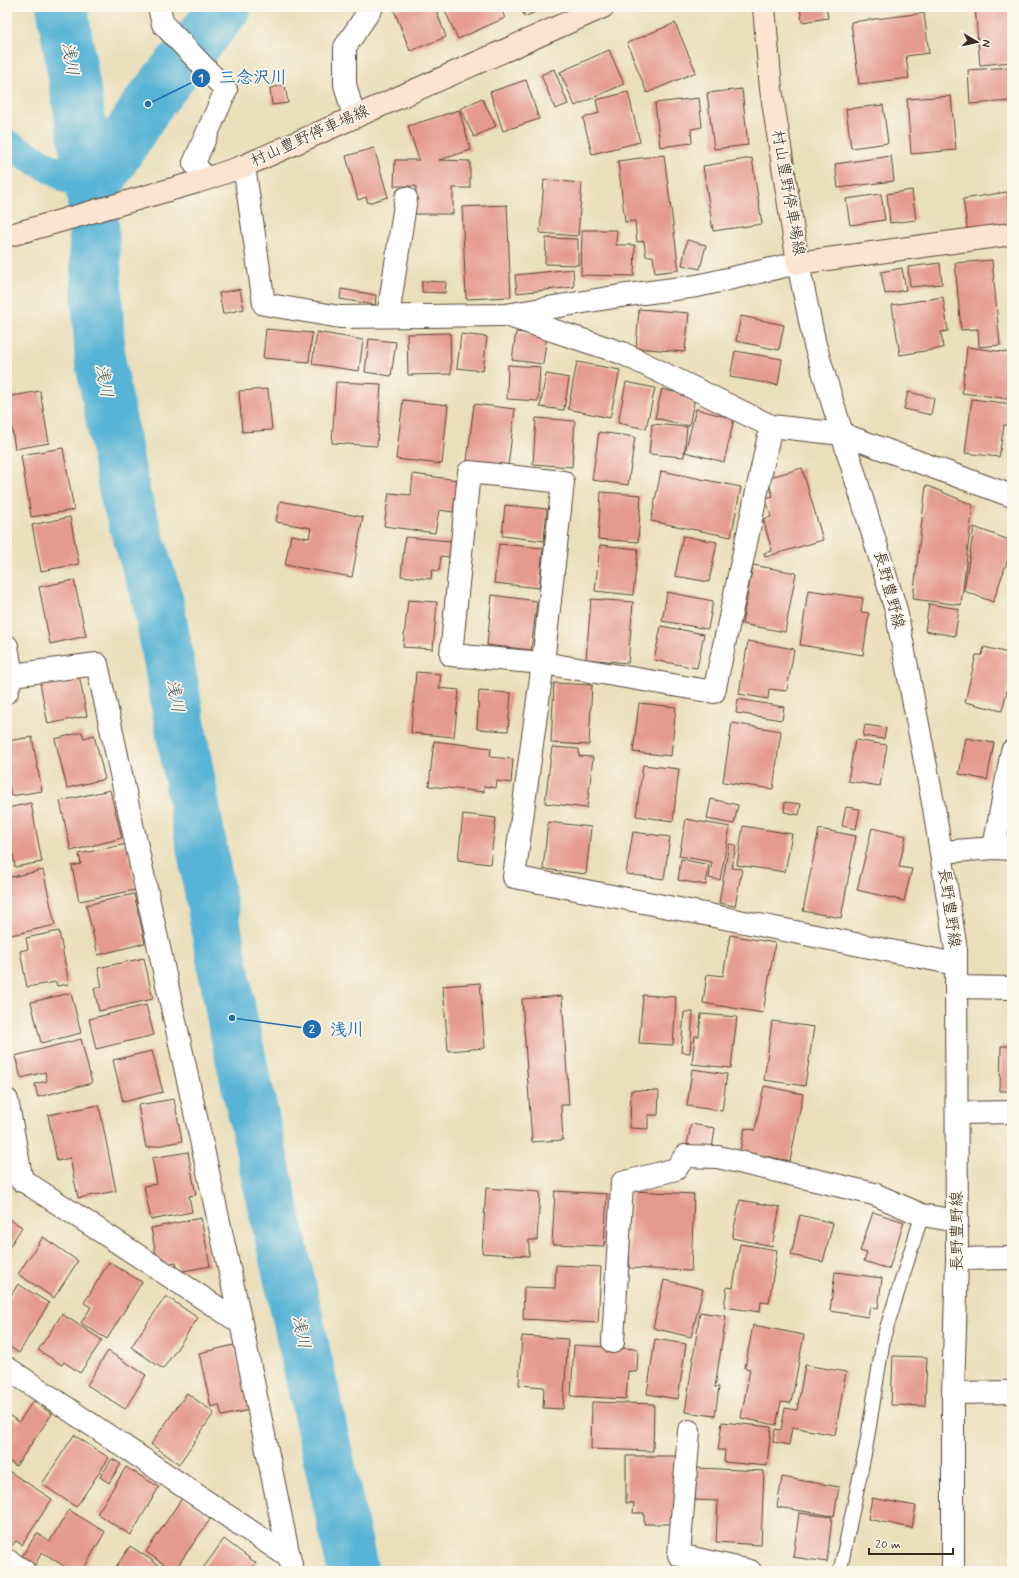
<svg xmlns="http://www.w3.org/2000/svg" width="1019" height="1578" font-family="Mynerve,'Klee One',sans-serif">
<style>
.lines{fill:none;stroke-linecap:round;stroke-linejoin:round}
.canal{stroke:#58b4d6;stroke-width:30}
.river{stroke:#58b4d6;stroke-width:51}
.building{fill:#e59a8e}
.service-casing{stroke:#554536;stroke-width:15}
.minor-casing{stroke:#554536;stroke-width:24}
.tertiary-casing{stroke:#554536;stroke-width:24}
.secondary-casing{stroke:#554536;stroke-width:24}
.service{stroke:#fff;stroke-width:13}
.minor{stroke:#fff;stroke-width:22}
.tertiary{stroke:#fff;stroke-width:22}
.secondary{stroke:#fde4d1;stroke-width:22}
.labels{text-anchor:middle;dominant-baseline:central;stroke-width:3.5;stroke-linejoin:round;paint-order:stroke}
.street-label{font-size:16px;fill:#3b2a1e;stroke:#fbf7ec}
.water-label{font-size:17px;font-style:italic;fill:#455a5e;stroke:#fbf7ec}
.leader{fill:none;stroke:#1f6fb2;stroke-width:1.5}
.callout-dot{fill:#1f6fb2;stroke:#fbf7ec;stroke-width:1.5}
.mark-label{font-size:12px;text-anchor:middle;font-weight:bold;fill:#fff}
.callout-label{font-size:17px;text-anchor:middle;font-weight:bold;fill:#1f6fb2;stroke:#fbf7ec;stroke-width:3.5;stroke-linejoin:round;paint-order:stroke}
</style>
<rect width="100%" height="100%" fill="#fbf7ec"/>
<filter id="ink" filterUnits="userSpaceOnUse"><feTurbulence type="fractalNoise" baseFrequency=".025" numOctaves="2"/><feDisplacementMap in="SourceGraphic" scale="8" xChannelSelector="R" yChannelSelector="G"/><feConvolveMatrix kernelMatrix="1 2 1 2 8 2 1 2 1" color-interpolation-filters="sRGB"/></filter>
<filter id="wash" filterUnits="userSpaceOnUse"><feTurbulence type="fractalNoise" baseFrequency=".012" numOctaves="4" result="noise"/><feDisplacementMap in="SourceGraphic" scale="16" xChannelSelector="R" yChannelSelector="G"/><feGaussianBlur stdDeviation="0.9" result="paint"/><feColorMatrix in="noise" values="0 0 0 0 0 0 0 0 0 0 0 0 0 0 0 0 0 1.4 0 .05"/><feComposite in="paint" operator="in"/></filter>
<g filter="url(#wash)">
<rect width="100%" height="100%" fill="#eadfbb"/>
<g class="lines">
<!-- canal -->
<path class="canal" d="M7 144 92 192"/>
<!-- river -->
<g class="river">
<path d="M62 7 92 192 100 359 125 495 158 601 232 1018 353 1571"/>
<path d="M92 192 148 104 226 7"/>
</g>
</g>
<g id="blocks">
<!-- building -->
<g class="building">
<path d="M403 7H435L446 37 410 51 394 10Z"/>
<path d="M451 7H500L505 18 458 39 445 11Z"/>
<path d="M520 7H545L525 17Z"/>
<path d="M800 7H826L828 18 802 22Z"/>
<path d="M975 7H1012V62L980 65Z"/>
<path d="M924 13 929 53 906 56 909 78 859 84 851 22Z"/>
<path d="M675 23 696 72 647 93 627 43Z"/>
<path d="M609 50 624 84 575 106 560 72Z"/>
<path d="M1012 67V101L970 104 968 70Z"/>
<path d="M554 69 568 104 555 109 541 75Z"/>
<path d="M526 80 539 119 503 131 490 92Z"/>
<path d="M285 85 288 103 272 105 270 88Z"/>
<path d="M742 89 748 145 714 149 707 93Z"/>
<path d="M628 92 640 142 592 154 583 118 599 113 596 100Z"/>
<path d="M951 96 956 150 911 154 907 99Z"/>
<path d="M482 98 496 126 474 137 460 109Z"/>
<path d="M699 98 702 127 691 129 692 143 660 147 655 103Z"/>
<path d="M883 105 888 143 851 148 846 109Z"/>
<path d="M459 110 471 150 439 160 470 161V188H453V214H415L416 186H394L395 160H419L408 126Z"/>
<path d="M374 148 388 197 368 203 366 197 358 200 346 156Z"/>
<path d="M664 155 679 270 655 273 653 256H646L644 241 637 242 635 221 625 222 618 161Z"/>
<path d="M891 156 894 181 838 188 835 164Z"/>
<path d="M752 158 762 224 713 231 703 166Z"/>
<path d="M544 180 582 183 578 236 540 233Z"/>
<path d="M912 190 916 220 890 223 887 194Z"/>
<path d="M1007 192 1012 226 968 234 963 199Z"/>
<path d="M881 194 885 220 850 225 846 199Z"/>
<path d="M507 205 511 297 466 299 462 207Z"/>
<path d="M582 230H617L616 245H635L634 276 581 275Z"/>
<path d="M546 238 578 239V265L545 264Z"/>
<path d="M687 240 706 245 700 269 682 265Z"/>
<path d="M992 260 1000 345 979 347 978 329 961 330 955 263Z"/>
<path d="M940 263 942 284 910 287 908 267Z"/>
<path d="M902 268 906 290 885 294 881 272Z"/>
<path d="M573 269 574 287 517 293 515 275Z"/>
<path d="M422 281 446 282 445 293 422 292Z"/>
<path d="M240 289 244 309 223 314 219 293Z"/>
<path d="M341 289 376 295 375 305 340 299Z"/>
<path d="M943 297 948 331 941 332 943 348 900 355 892 305Z"/>
<path d="M639 309 689 313 685 352 636 348Z"/>
<path d="M741 316 784 325 779 350 736 341Z"/>
<path d="M266 329 312 333 309 362 263 358Z"/>
<path d="M317 332 363 340 359 371 312 364Z"/>
<path d="M516 332 547 335 543 364 512 360Z"/>
<path d="M450 333 451 374 408 375 407 334Z"/>
<path d="M461 334 487 337 483 371 457 368Z"/>
<path d="M369 339 396 342 391 376 365 372Z"/>
<path d="M967 347 1012 353V399L962 393Z"/>
<path d="M735 351 782 359 778 385 730 377Z"/>
<path d="M577 362 620 370 610 418 568 409Z"/>
<path d="M508 365 540 367 538 401 507 399Z"/>
<path d="M546 374 569 378 564 410 540 407Z"/>
<path d="M336 382 381 384 377 446 332 443Z"/>
<path d="M626 382 655 388 646 429 618 423Z"/>
<path d="M268 389 272 430 242 432 239 391Z"/>
<path d="M662 389 695 397 689 426 655 418Z"/>
<path d="M40 391 49 443 15 449 7 397Z"/>
<path d="M908 392 934 398 931 415 904 409Z"/>
<path d="M972 399 1012 404 1009 425H1004L999 457 965 453Z"/>
<path d="M403 400 448 405 442 464 396 459Z"/>
<path d="M474 404 515 409 508 466 467 461Z"/>
<path d="M696 409 734 419 724 462 685 452Z"/>
<path d="M536 418 575 421 572 467 533 464Z"/>
<path d="M652 424 687 427 684 457 649 454Z"/>
<path d="M599 432 635 437 628 485 592 480Z"/>
<path d="M63 448 74 510 31 517 21 455Z"/>
<path d="M802 468 823 540 765 557 764 553 772 551 763 519 771 517 766 498 773 496 767 478Z"/>
<path d="M661 471 741 487 731 537 651 521Z"/>
<path d="M413 474 458 480 453 512 439 510 435 533 384 526 389 493 411 495Z"/>
<path d="M926 485 973 505 961 605 913 599Z"/>
<path d="M601 492 641 495 638 542 598 539Z"/>
<path d="M280 501 363 517 352 577 285 565 291 535 309 538 311 528 276 522Z"/>
<path d="M505 505 547 509 544 541 502 536Z"/>
<path d="M70 517 79 564 41 571 32 525Z"/>
<path d="M974 527 1012 541V547L993 602 964 591Z"/>
<path d="M683 536 717 542 709 582 675 576Z"/>
<path d="M405 537 451 541 449 557 441 556 439 571 432 570 431 579 401 576Z"/>
<path d="M499 544 543 548 539 588 494 583Z"/>
<path d="M600 545 638 549 633 595 595 591Z"/>
<path d="M753 565 796 573 785 632 742 624Z"/>
<path d="M74 580 86 636 50 644 39 587Z"/>
<path d="M808 590 863 598 861 612 869 613 863 655 800 645Z"/>
<path d="M667 592 713 601 708 629 662 621Z"/>
<path d="M492 595 537 601 531 650 487 645Z"/>
<path d="M591 599 633 602 628 663 586 659Z"/>
<path d="M408 600 437 602 433 649 403 647Z"/>
<path d="M929 604 959 609 955 636 925 631Z"/>
<path d="M661 626 704 634 697 668 654 660Z"/>
<path d="M748 641 794 649 787 691 769 689 768 699 739 694Z"/>
<path d="M984 647 1012 654V670L1002 711 965 702 976 655H982Z"/>
<path d="M416 672 441 674 439 688 459 690 454 737 411 733Z"/>
<path d="M79 675 87 716 48 724 40 683Z"/>
<path d="M554 683 592 685 589 745 551 743Z"/>
<path d="M479 691 511 693 508 731 477 729Z"/>
<path d="M738 699 784 707 782 720 736 713Z"/>
<path d="M639 703 676 707 671 756 633 752Z"/>
<path d="M732 723 781 731 773 789 723 782Z"/>
<path d="M865 725 886 728 884 739 863 736Z"/>
<path d="M82 732 84 738 94 735 105 779 67 788 55 739Z"/>
<path d="M32 737 42 791 11 796 7 775V741Z"/>
<path d="M966 738 994 743 987 780 959 774Z"/>
<path d="M855 740 887 745 880 786 848 781Z"/>
<path d="M434 741 491 748 490 757 513 759 511 783 497 781 496 788 484 786V792L429 786Z"/>
<path d="M552 747 579 749V756L593 757 587 808 545 803Z"/>
<path d="M643 765 679 769 673 821 636 816Z"/>
<path d="M110 790 122 838 71 851 60 801Z"/>
<path d="M711 799 738 805 734 824 707 819Z"/>
<path d="M785 802 801 804 799 815 784 812Z"/>
<path d="M31 803 42 862 15 867 10 836 7 837V808Z"/>
<path d="M846 807 860 809 856 829 842 826Z"/>
<path d="M463 814 496 818 490 864 458 860Z"/>
<path d="M686 819 730 827 720 880 709 878 712 862 679 856Z"/>
<path d="M548 822 591 827 586 874 543 869Z"/>
<path d="M743 826 792 834 785 872 737 865Z"/>
<path d="M872 828 906 836 899 867 912 869 904 901 857 890Z"/>
<path d="M819 829 856 836 841 918 803 911Z"/>
<path d="M633 832 670 837 664 879 626 874Z"/>
<path d="M127 844 136 890 79 901 72 866 81 864 79 854Z"/>
<path d="M729 844 736 845 732 868 742 869 735 906 719 903Z"/>
<path d="M681 859 709 865 706 885 678 880Z"/>
<path d="M43 870 55 925 7 936V878Z"/>
<path d="M134 894 145 943 98 955 86 905Z"/>
<path d="M59 931 69 984 57 986 56 982 27 987 20 951 28 949 26 938Z"/>
<path d="M730 935 775 943 763 1013 703 1003 707 974 723 976Z"/>
<path d="M144 958 153 999 99 1011 94 988 102 987 98 968Z"/>
<path d="M480 983 485 1048 448 1051 443 986Z"/>
<path d="M71 993 81 1033 41 1043 31 1002Z"/>
<path d="M643 995 676 997 673 1045 639 1043Z"/>
<path d="M562 996 569 1105H561L563 1140 532 1142 522 999Z"/>
<path d="M146 1005 154 1035 96 1049 89 1019Z"/>
<path d="M684 1012H693L690 1053 681 1052Z"/>
<path d="M701 1014 737 1017 731 1068 692 1064 695 1036H699Z"/>
<path d="M772 1021 814 1027 805 1086 764 1080Z"/>
<path d="M81 1039 92 1083 38 1097 35 1084 47 1081 45 1072 21 1078 15 1056Z"/>
<path d="M1001 1046H1012V1091H1000Z"/>
<path d="M152 1051 163 1092 123 1102 113 1060Z"/>
<path d="M692 1069 727 1074 722 1111 687 1106Z"/>
<path d="M764 1086 803 1094 790 1161 740 1151 745 1128 755 1130Z"/>
<path d="M631 1090 659 1091 658 1115H648V1129L630 1128Z"/>
<path d="M174 1099 182 1141 146 1148 138 1105Z"/>
<path d="M99 1105 116 1191 78 1198 70 1158 57 1161 48 1115Z"/>
<path d="M691 1124 715 1128 712 1149 687 1145Z"/>
<path d="M188 1152 196 1195 189 1196 192 1212 151 1220 144 1186 157 1184 152 1158Z"/>
<path d="M486 1188 540 1192 537 1240H529V1256L482 1253Z"/>
<path d="M555 1191 607 1194 604 1246 552 1244Z"/>
<path d="M632 1191 694 1194 691 1271 629 1268Z"/>
<path d="M740 1200 780 1207 772 1246 732 1238Z"/>
<path d="M873 1212 904 1222 889 1269 864 1261 867 1253 860 1251Z"/>
<path d="M800 1215 833 1223 823 1262 791 1255Z"/>
<path d="M7 1218 22 1227 7 1251Z"/>
<path d="M201 1218 210 1266 178 1272 176 1262 158 1266 151 1228Z"/>
<path d="M43 1237 78 1261 54 1298 18 1274Z"/>
<path d="M740 1244 777 1250 769 1303 761 1302 760 1312 724 1307 727 1287 733 1288Z"/>
<path d="M109 1262 142 1282 107 1339 81 1323 91 1307 84 1303Z"/>
<path d="M556 1265 601 1267 598 1323 523 1319 524 1287 555 1288Z"/>
<path d="M835 1272 882 1278 878 1308 870 1307 868 1317 830 1311Z"/>
<path d="M664 1280 703 1289 691 1337 653 1328Z"/>
<path d="M18 1284 49 1303 19 1353 7 1345V1302Z"/>
<path d="M166 1296 198 1318 163 1369 131 1347Z"/>
<path d="M700 1312 726 1316 715 1387H719L715 1416 685 1412Z"/>
<path d="M62 1314 102 1340 80 1373 64 1362 62 1365 38 1350Z"/>
<path d="M753 1325 804 1335 791 1403 781 1402 776 1425 741 1418 750 1369 745 1368Z"/>
<path d="M522 1336 568 1339 563 1409 543 1408 544 1387 519 1385Z"/>
<path d="M655 1339 686 1344 678 1399 647 1394Z"/>
<path d="M234 1345 249 1410 222 1416 219 1405 211 1407 199 1353Z"/>
<path d="M574 1345 638 1349 637 1372 628 1371 626 1399 571 1396Z"/>
<path d="M108 1351 146 1375 125 1409 87 1385Z"/>
<path d="M893 1356 927 1357 925 1406 891 1405Z"/>
<path d="M805 1365 846 1372 835 1435 792 1427 789 1445 773 1442 775 1429 781 1430 785 1408 797 1410Z"/>
<path d="M187 1393 214 1413 179 1464 151 1444Z"/>
<path d="M33 1401 52 1414 16 1466 7 1460V1414L19 1422Z"/>
<path d="M592 1402 654 1404 653 1451 591 1449Z"/>
<path d="M722 1422 771 1427 767 1466 724 1462 725 1450H718Z"/>
<path d="M74 1435 109 1458 76 1507 42 1484Z"/>
<path d="M626 1456H677L676 1524H644V1513H633L634 1503H626Z"/>
<path d="M112 1459 121 1464 109 1483 100 1477Z"/>
<path d="M126 1467 159 1487 131 1535 97 1514Z"/>
<path d="M697 1468 764 1471 761 1545 716 1542 718 1501 695 1500Z"/>
<path d="M7 1470 52 1499 22 1545 16 1541 11 1547 7 1545Z"/>
<path d="M782 1477 839 1487 834 1516 777 1507Z"/>
<path d="M182 1498 211 1518 174 1571 146 1552Z"/>
<path d="M872 1498 916 1506 912 1528 868 1519Z"/>
<path d="M69 1510 105 1532 82 1571H72L42 1552 35 1565 22 1556 37 1533 50 1541Z"/>
<path d="M799 1513 832 1517 827 1562 793 1557Z"/>
<path d="M224 1539 256 1563 250 1571H201Z"/>
<path d="M130 1546 159 1565 155 1571H113Z"/>
</g>
</g>
</g>
<g filter="url(#ink)">
<use href="#blocks" fill-opacity="0" stroke="#554536" stroke-width="1"/>
<g class="lines">
<!-- service casing -->
<g class="service-casing">
<path id="service" d="M840 1571 866 1447 884 1336 922 1215"/>
</g>
<!-- minor casing -->
<g class="minor-casing">
<g id="minor">
<path d="M159 7 163 24 226 90 194 163 206 179"/>
<path d="M354 117 345 84V47L372 7"/>
<path d="M244 166 264 304 340 317 506 315 620 296 697 286 798 263"/>
<path d="M388 316 406 198"/>
<path d="M509 316 622 353 771 426 842 434 1012 496"/>
<path d="M771 426 714 692 543 663 514 877 684 910 956 964"/>
<path d="M469 472 563 482 543 663 451 655Z"/>
<path d="M7 646 12 675 7 692"/>
<path d="M12 675 97 664 241 1323 289 1557"/>
<path d="M994 848 1012 751"/>
<path d="M942 852 994 848 1012 849"/>
<path d="M956 987 1012 988"/>
<path d="M7 1100 22 1181"/>
<path d="M957 1113 1012 1112"/>
<path d="M7 1170 241 1323"/>
<path d="M957 1259 1012 1258"/>
<path d="M613 1342 622 1183 676 1169 685 1156 718 1157 874 1194 922 1215 957 1221"/>
<path d="M7 1368 289 1557 291 1564"/>
<path d="M953 1393 1012 1392"/>
<path d="M689 1431 679 1555 750 1571"/>
<path d="M7 1560 24 1571"/>
</g>
</g>
<!-- tertiary casing -->
<g class="tertiary-casing">
<path id="tertiary" d="M798 263 815 345 896 610 934 808 956 950 957 1259 953 1393V1571"/>
</g>
<!-- secondary casing -->
<g class="secondary-casing">
<g id="secondary">
<path d="M764 7 771 89 798 263 1012 234"/>
<path d="M7 236 197 182 244 166 603 7"/>
</g>
</g>
<!-- service -->
<use href="#service" class="service"/>
<!-- minor -->
<use href="#minor" class="minor"/>
<!-- tertiary -->
<use href="#tertiary" class="tertiary"/>
<!-- secondary -->
<use href="#secondary" class="secondary"/>
</g>
</g>
<g class="labels">
<!-- street labels -->
<g class="street-label">
<text transform="translate(310 136) rotate(-24)">村山豊野停車場線</text>
<text transform="translate(788 193) rotate(80)">村山豊野停車場線</text>
<text transform="translate(889 590) rotate(75)">長野豊野線</text>
<text transform="translate(949 908) rotate(82)">長野豊野線</text>
<text transform="translate(957 1231) rotate(-90)">長野豊野線</text>
</g>
<!-- water labels -->
<g class="water-label">
<text transform="translate(70 59) rotate(81)">浅川</text>
<text transform="translate(104 381) rotate(80)">浅川</text>
<text transform="translate(175 696) rotate(80)">浅川</text>
<text transform="translate(301 1332) rotate(78)">浅川</text>
</g>
</g>
<!-- callouts -->
<path class="leader" d="M148 104L201 78M232 1018L312 1029"/>
<g class="callout-dot">
<circle cx="148" cy="104" r="4"/>
<circle cx="232" cy="1018" r="4"/>
<circle cx="201" cy="78" r="10"/>
<circle cx="312" cy="1029" r="10"/>
</g>
<g class="mark-label">
<text x="201" y="82">1</text>
<text x="312" y="1033">2</text>
</g>
<g class="callout-label">
<text x="253" y="83">三念沢川</text>
<text x="347" y="1035">浅川</text>
</g>
<!-- margin -->
<rect width="1019" height="1578" fill="none" stroke="#fbf7ec" stroke-width="24"/>
<!-- north arrow -->
<g transform="translate(977 42) rotate(99)" stroke="#fbf7ec" stroke-width="3" paint-order="stroke">
<path d="M0-3L7 15L0 10L-7 15Z" fill="#3b2a1e"/>
<text y="-6" font-size="11" font-weight="bold" text-anchor="middle" fill="#3b2a1e">N</text>
</g>
<!-- scale -->
<path d="M869 1548v6h84v-6" fill="none" stroke="#3b2a1e" stroke-width="2"/>
<text x="875" y="1548" font-size="12" fill="#3b2a1e" stroke="#fbf7ec" stroke-width="3" paint-order="stroke">20 m</text>
</svg>
